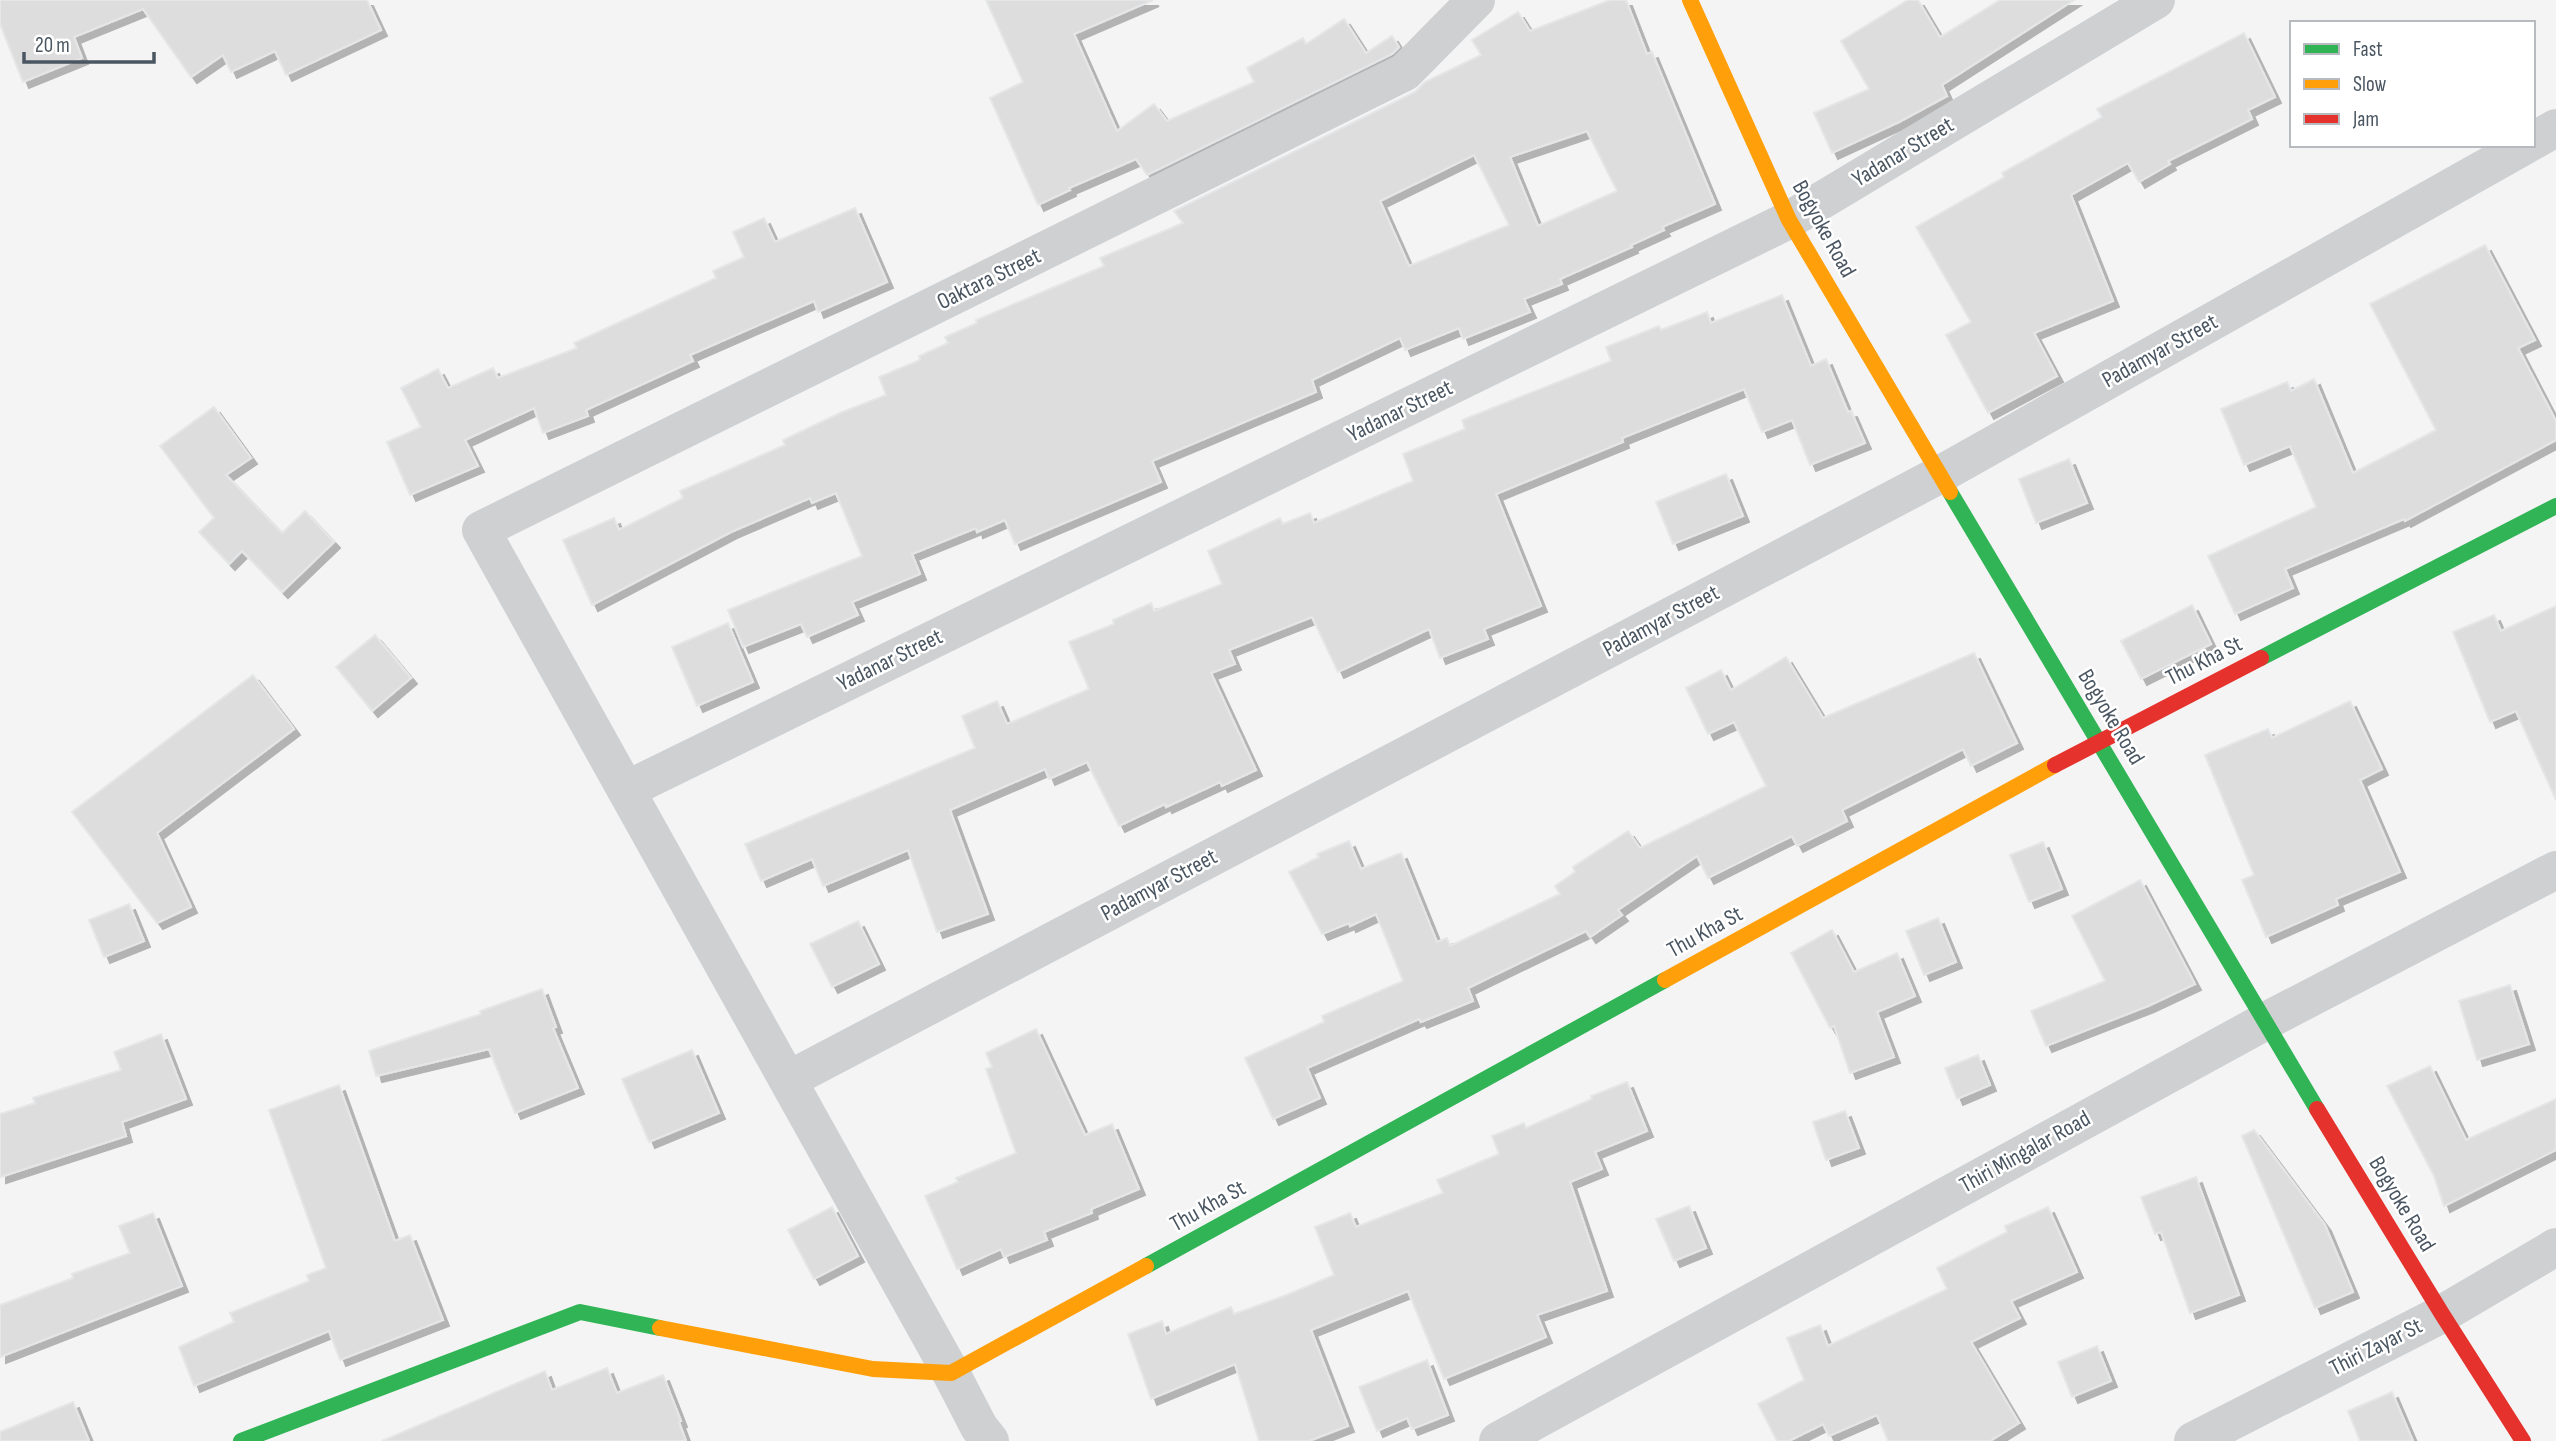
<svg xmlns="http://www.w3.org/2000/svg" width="2556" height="1441" font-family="'Sofia Sans Condensed',sans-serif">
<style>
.building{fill:#ddddde;stroke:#e5e6e7;stroke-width:2;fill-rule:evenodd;filter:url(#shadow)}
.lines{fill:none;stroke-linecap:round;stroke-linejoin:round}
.street{stroke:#ced0d2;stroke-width:38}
.fast{stroke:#30b455;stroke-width:16}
.slow{stroke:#ff9f0a;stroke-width:16}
.jam{stroke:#e5322d;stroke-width:16}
.labels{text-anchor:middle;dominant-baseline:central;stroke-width:5;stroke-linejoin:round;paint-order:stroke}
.street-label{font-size:23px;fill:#4a5661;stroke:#fff}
</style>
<defs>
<filter id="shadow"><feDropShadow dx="6" dy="6" stdDeviation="0" flood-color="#0004"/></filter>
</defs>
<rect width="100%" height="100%" fill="#f4f4f4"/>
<!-- building -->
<g class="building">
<path d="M0 0H367L381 30 286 75 275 51 231 72 223 55 191 77 143 9 74 37 82 58 23 82 0 24Z"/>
<path d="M986 0H1153L1074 34 1117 131 1154 104 1167 121 1254 82 1247 68 1303 38 1306 44 1344 19 1366 53 1392 36 1399 47 1392 54 1147 175 1136 159 1069 188 1070 190 1038 205 990 98 1023 82Z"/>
<path d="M1610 0H1626L1647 54 1652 52 1715 204 1662 227 1664 230 1631 245 1632 247 1560 279 1562 284 1524 299 1530 312 1463 339 1459 328 1405 350 1400 338 1312 380 1316 392 1152 461 1161 482 1015 544 1005 520 977 532 976 528 912 554 920 574 852 602 858 615 807 637 801 624 743 647 728 610 862 556 836 493 812 503 810 498 731 532 592 605 563 540 614 518 619 530 683 498 680 491 785 445 783 440 840 413 886 395 879 377 920 360 919 356 948 343 945 337 977 323 976 320 1104 266 1100 258 1183 223 1174 211 1415 92 1425 82 1481 55 1472 40 1518 12 1530 31ZM1587 131 1617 191 1538 226 1510 157ZM1474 155 1509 225 1409 266 1380 201Z"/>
<path d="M1908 0H1918L1940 37 2000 0H2074L1942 85 1947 96 1899 122 1832 153 1814 113 1869 89 1841 41Z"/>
<path d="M2244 33 2275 97 2248 110 2252 119 2168 161 2170 164 2139 182 2128 163 2071 195 2113 301 2034 333 2057 376 1988 413 1946 335 1971 322 1916 227 2004 177 2002 173 2102 117 2097 109Z"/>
<path d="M855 208 887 282 818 312 814 301 690 355 693 361 586 410 588 416 543 433 534 408 465 440 478 466 410 495 387 442 421 427 401 388 438 369 448 388 493 368 498 378 577 348 574 343 716 278 713 271 744 257 733 232 764 218 775 242Z"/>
<path d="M2485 245 2535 340 2518 348 2556 421V440L2405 521 2404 519 2285 569 2293 588 2235 614 2208 556 2316 507 2290 446 2244 465 2221 409 2287 382 2291 391 2314 379 2353 473 2436 430 2370 304Z"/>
<path d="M1782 295 1811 366 1826 359 1848 412 1851 411 1865 443 1810 465 1792 420 1762 432 1744 389 1622 438 1623 442 1496 494 1541 606 1484 629 1488 639 1440 658 1429 629 1338 672 1312 617 1229 650 1235 664 1211 673 1256 770 1222 786 1220 782 1166 807 1165 804 1119 826 1087 762 1049 779 1045 769 950 810 988 914 937 932 908 850 823 886 812 859 761 881 745 844 975 748 962 716 997 701 1007 724 1089 689 1069 642 1114 624 1113 620 1151 603 1154 611 1222 584 1208 551 1280 518 1283 524 1310 513 1314 523 1413 481 1403 454 1465 429 1462 420 1611 361 1606 347 1659 326 1661 330 1707 312 1711 323Z"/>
<path d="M214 407 251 458 226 475 282 533 305 511 334 542 282 592 242 551 229 564 199 532 214 518 160 446Z"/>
<path d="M2069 459 2087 503 2036 523 2019 479Z"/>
<path d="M1726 474 1743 516 1673 544 1656 502Z"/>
<path d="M2192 605 2211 644 2141 679 2121 641Z"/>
<path d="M2556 606V800L2516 711 2490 722 2453 632 2494 615 2501 631Z"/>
<path d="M728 623 753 682 697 706 672 647Z"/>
<path d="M375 635 411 678 372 711 336 667Z"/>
<path d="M1974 653 2017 743 1971 766 1963 749 1842 810 1847 821 1797 846 1792 836 1708 878 1697 856 1618 910 1622 915 1590 937 1586 931 1468 988 1473 1001 1421 1022 1419 1019 1307 1068 1320 1098 1273 1119 1245 1058 1324 1022 1322 1016 1403 981 1376 914 1350 926 1349 923 1322 934 1289 872 1319 857 1317 854 1349 841 1361 869 1401 853 1437 942 1447 938 1450 946 1560 894 1555 886 1575 872 1573 867 1628 831 1640 848 1766 786 1734 722 1708 734 1686 688 1721 670 1731 690 1786 657 1823 718Z"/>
<path d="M253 675 294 729 157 833 191 907 157 923 72 812Z"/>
<path d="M2350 701 2382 769 2360 780 2400 872 2336 899 2338 905 2266 937 2242 880 2254 875 2205 755 2268 729 2272 738Z"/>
<path d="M2043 842 2062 889 2029 902 2010 855Z"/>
<path d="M2140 880 2195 984 2148 1006 2046 1046 2031 1011 2105 981 2072 916Z"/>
<path d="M129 904 144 941 104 957 89 920Z"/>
<path d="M1938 918 1956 962 1924 975 1906 931Z"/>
<path d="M858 921 879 964 832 987 810 944Z"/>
<path d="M1832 930 1854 972 1897 953 1915 996 1877 1012 1894 1057 1850 1073 1834 1026 1830 1028 1791 953Z"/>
<path d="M2510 985 2529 1044 2477 1060 2459 1001Z"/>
<path d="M542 989 556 1027 553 1028 578 1088 515 1113 489 1049 376 1076 369 1051 481 1014 480 1011Z"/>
<path d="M1036 1029 1085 1135 1112 1124 1139 1189 1091 1209 1092 1213 1044 1232 1047 1240 1004 1257 1001 1249 957 1269 925 1196 958 1182 956 1178 1016 1153 986 1069 992 1067 986 1053Z"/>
<path d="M161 1034 186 1099 122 1122 126 1136 0 1177V1114L35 1103 33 1098 121 1070 114 1052Z"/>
<path d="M692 1050 719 1113 649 1142 622 1079Z"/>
<path d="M1978 1055 1990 1085 1957 1099 1945 1068Z"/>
<path d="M2430 1066 2466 1140 2556 1099V1150L2444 1206 2434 1176 2387 1086Z"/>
<path d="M1627 1082 1647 1131 1595 1152 1602 1169 1570 1182 1607 1291 1537 1315 1546 1337 1444 1379 1408 1291 1311 1330 1348 1426 1309 1441H1259L1235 1364 1151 1399 1128 1334 1162 1321 1166 1334 1231 1307 1234 1314 1284 1296 1334 1275 1315 1227 1350 1213 1356 1227 1443 1193 1437 1180 1499 1154 1492 1136 1524 1123 1526 1128 1592 1099 1591 1096Z"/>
<path d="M339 1085 395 1241 410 1235 443 1320 340 1360 329 1331 194 1386 179 1347 234 1322 230 1313 309 1281 307 1275 326 1268 269 1110Z"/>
<path d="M1845 1111 1859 1148 1826 1160 1813 1122Z"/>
<path d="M2254 1130 2325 1225 2353 1292 2315 1308 2242 1136Z"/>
<path d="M2196 1177 2239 1295 2190 1313 2161 1232 2155 1234 2141 1197Z"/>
<path d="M1689 1206 1706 1248 1674 1261 1656 1219Z"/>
<path d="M832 1207 858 1256 814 1279 788 1230Z"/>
<path d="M2048 1207 2077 1272 2011 1301 2020 1318 1971 1342 2019 1423 1990 1441H1888L1877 1415 1829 1436 1823 1424 1789 1441H1777L1758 1404 1804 1380 1787 1338 1820 1325 1828 1346 1947 1289 1937 1268 2007 1232 2005 1226Z"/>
<path d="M153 1213 182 1286 0 1357V1305L73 1278 72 1274 130 1253 119 1226Z"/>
<path d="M2097 1346 2111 1381 2072 1397 2058 1362Z"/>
<path d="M1427 1360 1448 1415 1412 1429 1407 1418 1377 1431 1359 1387Z"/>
<path d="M607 1368 617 1393 663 1375 681 1421 679 1422 686 1441H382L545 1371 552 1390Z"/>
<path d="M2392 1392 2413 1441H2360L2348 1411Z"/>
<path d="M73 1402 89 1441H0V1432Z"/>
</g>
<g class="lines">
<!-- street -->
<g class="street">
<path d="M2533 141 2556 128"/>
<path d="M626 790 1789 220 2156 0"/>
<path d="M788 1080 1941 474 2526 145"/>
<path d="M990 1441 979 1427 951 1373 481 530 1405 72 1476 0"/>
<path d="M1498 1441 2264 1022 2556 870"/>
<path d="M2193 1441 2442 1314 2556 1247"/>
</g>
<!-- fast -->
<g class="fast">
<path d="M1950 492 2317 1109"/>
<path d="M2261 658 2556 506"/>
<path d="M1146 1266 1665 980"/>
<path d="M241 1441 580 1312 660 1328"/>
</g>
<!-- slow -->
<g class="slow">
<path d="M1690 0 1789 220 1950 492"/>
<path d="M1665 980 2055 765"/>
<path d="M660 1328 873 1369 951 1373 1146 1266"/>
</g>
<!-- jam -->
<g class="jam">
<path d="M2055 765 2261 658"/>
<path d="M2317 1109 2442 1314 2523 1441"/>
</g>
</g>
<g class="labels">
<!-- street labels -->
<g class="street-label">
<text transform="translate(1903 152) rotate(-31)">Yadanar Street</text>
<text transform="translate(1824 229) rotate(61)">Bogyoke Road</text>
<text transform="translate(989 279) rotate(-26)">Oaktara Street</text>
<text transform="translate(2160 351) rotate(-29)">Padamyar Street</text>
<text transform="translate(1400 411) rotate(-26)">Yadanar Street</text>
<text transform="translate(1661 621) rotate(-28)">Padamyar Street</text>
<text transform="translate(890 660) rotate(-26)">Yadanar Street</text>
<text transform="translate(2204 661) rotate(-27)">Thu Kha St</text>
<text transform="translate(2111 717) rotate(59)">Bogyoke Road</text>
<text transform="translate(1159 885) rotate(-28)">Padamyar Street</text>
<text transform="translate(1705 932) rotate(-29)">Thu Kha St</text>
<text transform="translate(2025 1152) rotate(-29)">Thiri Mingalar Road</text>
<text transform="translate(2402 1204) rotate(59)">Bogyoke Road</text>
<text transform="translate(1208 1206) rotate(-29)">Thu Kha St</text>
<text transform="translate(2376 1347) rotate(-27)">Thiri Zayar St</text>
</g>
</g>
<!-- legend -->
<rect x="2290" y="21" width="245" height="126" fill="#ffffff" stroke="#b7bbc0" stroke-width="2"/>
<rect x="2304" y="44" width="35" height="10" fill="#30b455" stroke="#b7bbc0" stroke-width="2"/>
<text x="2353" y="56" font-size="21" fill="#4a5661">Fast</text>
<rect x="2304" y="79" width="35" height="10" fill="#ff9f0a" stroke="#b7bbc0" stroke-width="2"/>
<text x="2353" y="91" font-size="21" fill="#4a5661">Slow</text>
<rect x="2304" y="114" width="35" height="10" fill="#e5322d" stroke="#b7bbc0" stroke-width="2"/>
<text x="2353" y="126" font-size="21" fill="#4a5661">Jam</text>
<!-- scale -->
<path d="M24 52v10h130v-10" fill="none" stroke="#4a5661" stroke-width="3.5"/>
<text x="35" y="52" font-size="21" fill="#4a5661" stroke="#ffffff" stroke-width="5" paint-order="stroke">20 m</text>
</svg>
